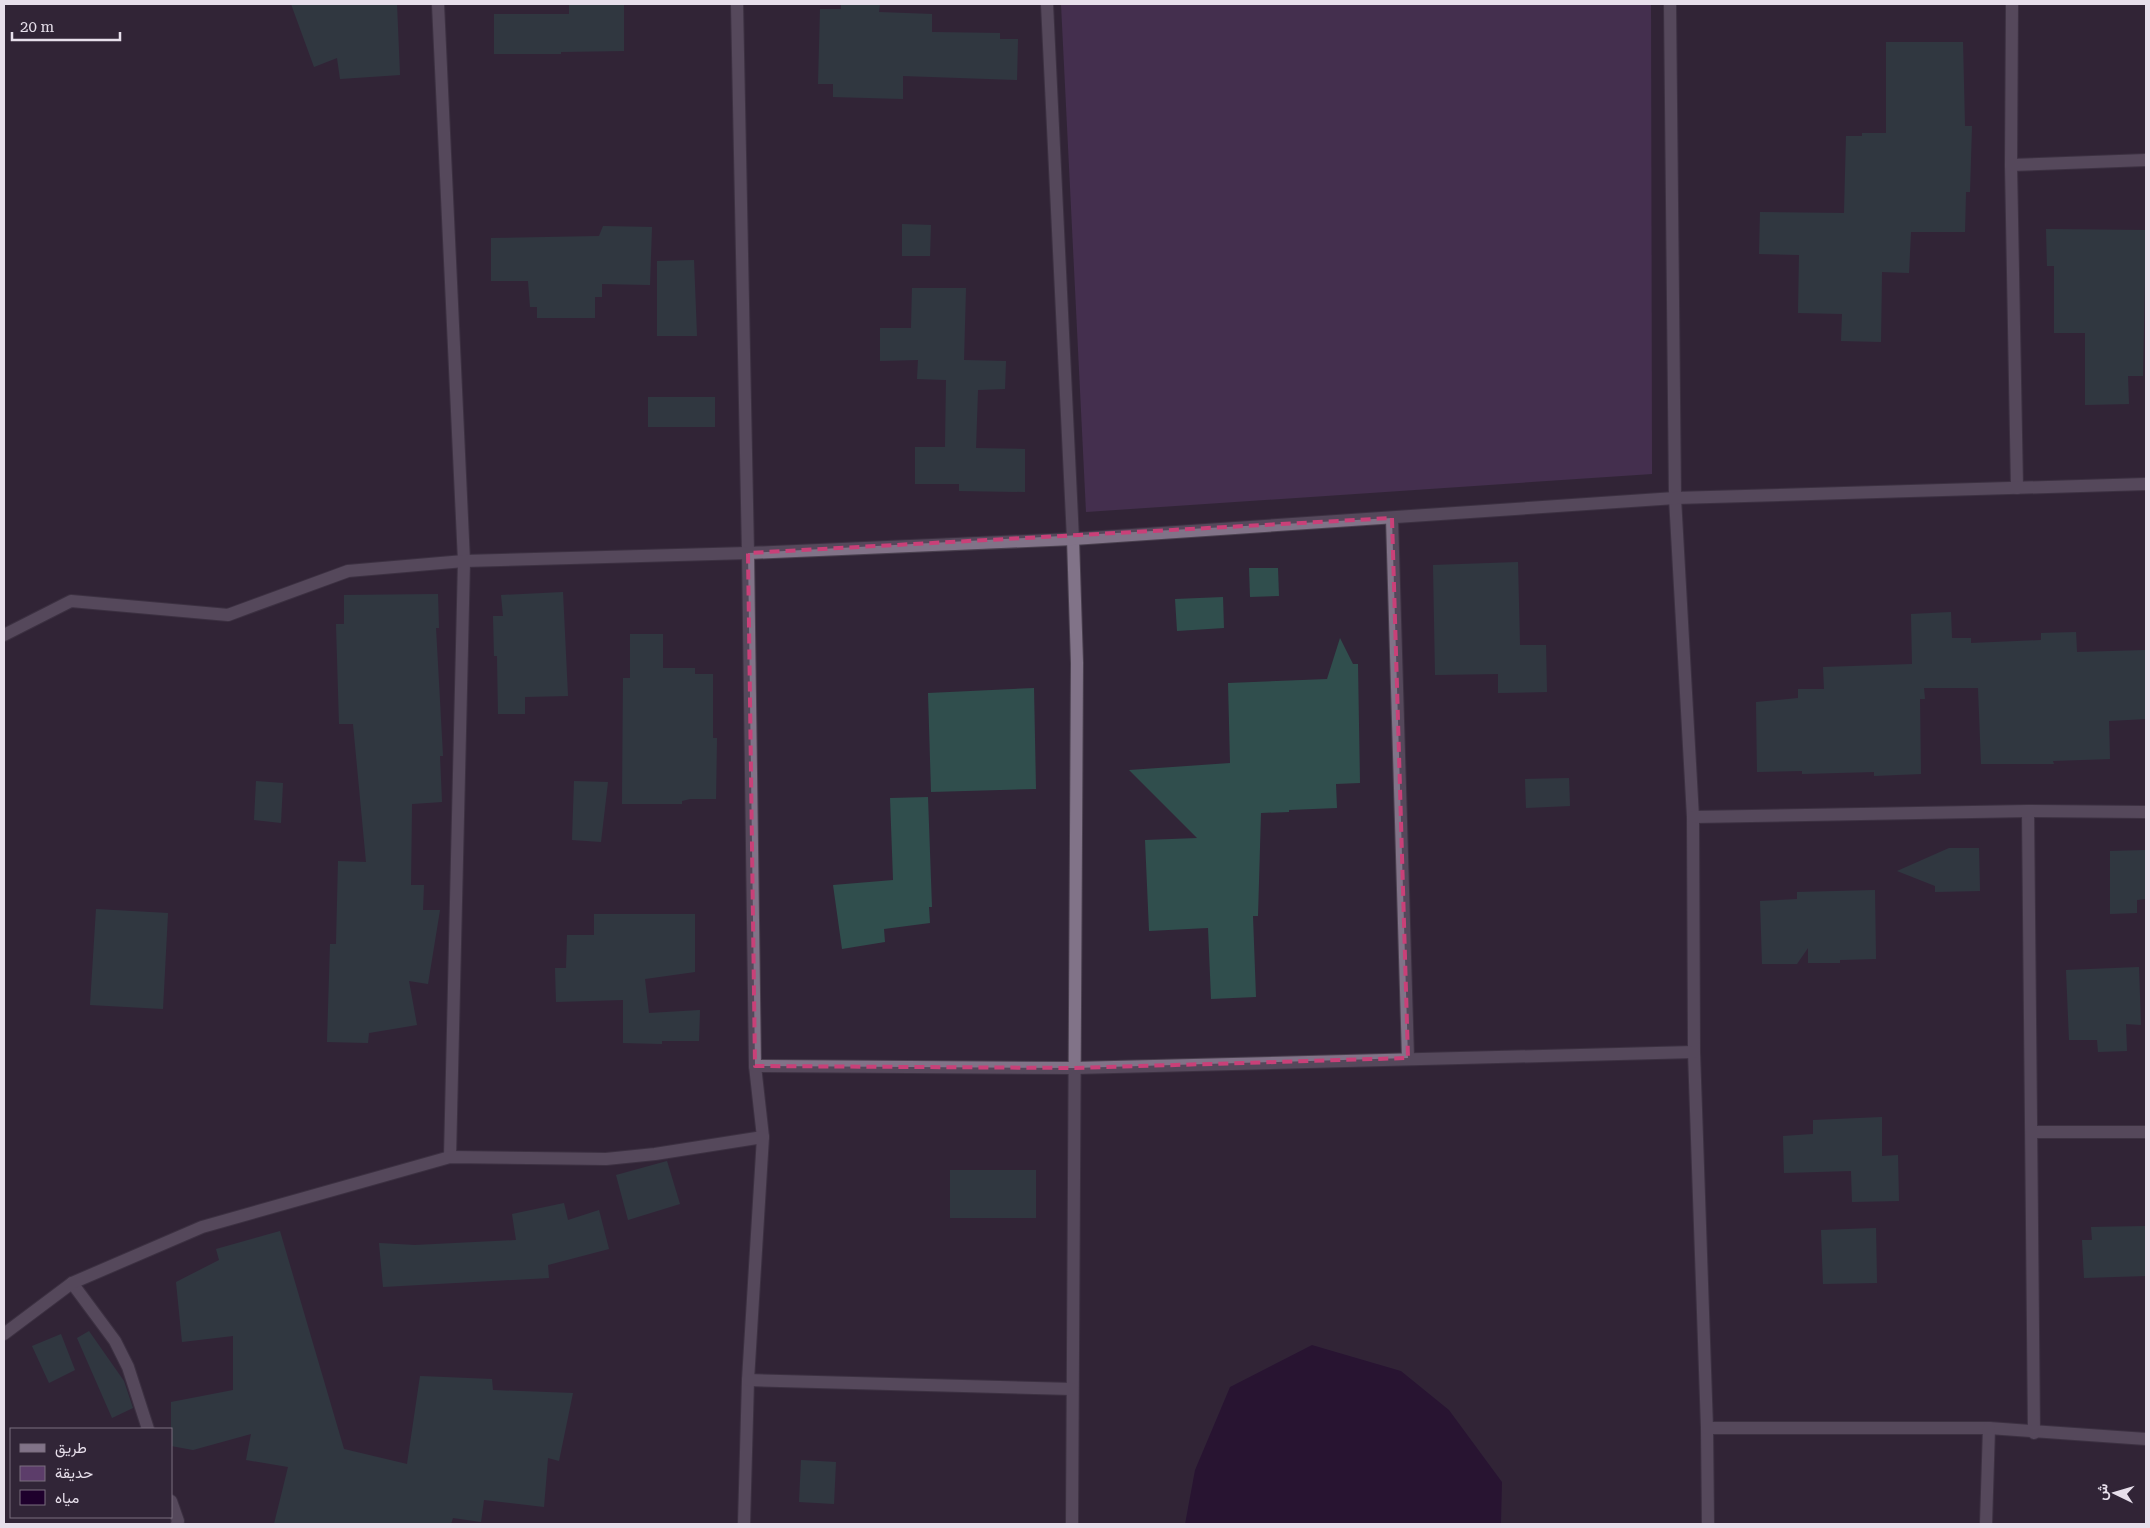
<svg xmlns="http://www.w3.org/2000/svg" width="2150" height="1528" font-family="'Roboto Serif',Vazirmatn,serif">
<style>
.green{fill:#5c3d6a}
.water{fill:#1e002c}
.building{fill:#304e4d}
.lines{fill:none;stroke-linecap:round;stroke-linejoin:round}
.minor-casing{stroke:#4a404f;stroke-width:14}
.minor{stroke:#817388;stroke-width:12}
.marked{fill:none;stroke:#c94078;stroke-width:4;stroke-dasharray:10 6;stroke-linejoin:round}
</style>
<rect width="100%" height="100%" fill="#312537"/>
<!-- green -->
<path class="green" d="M1061 4H1651L1652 474 1086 512Z"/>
<!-- water -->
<path class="water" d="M1312 1345 1401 1371 1449 1410 1502 1482 1501 1524H1185L1195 1470 1230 1387Z"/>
<!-- building -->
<g class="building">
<path d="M291 4H397L400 75 340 79 337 58 314 67Z"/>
<path d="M569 4H624V51L561 52V54H494V14H569Z"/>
<path d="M841 4H880L879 12 932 14V32L1000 33V39H1018L1017 80 903 76V99L833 97V84H818L820 9H841Z"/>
<path d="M1886 42H1963L1965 126H1972L1970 192H1966L1965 232H1911L1909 273 1882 272 1881 342 1841 341 1842 314 1798 313 1799 255 1759 254 1760 212 1844 213 1846 136H1862V133H1886Z"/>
<path d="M902 224 931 225 930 256H902Z"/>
<path d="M603 226 652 227 650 285 602 284V297H595V318H537V307H530L528 281H491V238L599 236Z"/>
<path d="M2046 229 2146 230 2143 376H2128L2129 404 2085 405V333H2054V266H2047Z"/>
<path d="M694 260 697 336H657V261Z"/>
<path d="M912 288H966L964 360 1006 361 1005 389 978 390 976 448 1025 449V492L959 491V484H915V447H945L946 380 917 379 918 360 880 361V328H911Z"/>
<rect x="648" y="397" width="67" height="30"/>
<path d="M1518 562 1520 645H1546L1547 692 1498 693V674L1435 675 1433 565Z"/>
<path d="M1249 568H1278L1279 596 1250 597Z"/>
<path d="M563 592 568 696 525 697V714H498L497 656H494L493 616H503L501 595Z"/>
<path d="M438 594 439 628H436L443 756H440L442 802 412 804 411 885H424L423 910H440L428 984 409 981 417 1025 369 1033 368 1043 327 1042 330 944H336L338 861 366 862 353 724H339L336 624H344V595Z"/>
<path d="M1223 597 1224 628 1177 631 1175 599Z"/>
<path d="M1951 612 1952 638H1971V643L2041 640V633L2076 632 2077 652 2146 650V719L2109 721 2110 759 2053 761 2054 764H1981L1978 688H1924L1925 699H1920L1921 774 1874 776V772L1802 774V771L1757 772 1756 702 1798 698V689H1824L1823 667 1912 664 1911 614Z"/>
<path d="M630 634H663V668H695V674H713V738H717L716 799H690L682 801V804H622L623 678H630Z"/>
<path d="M1340 638 1353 664H1358L1360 783 1336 784 1337 808 1289 810V812L1261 813 1258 916H1253L1256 997 1211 999 1208 928 1149 931 1145 840 1197 838 1129 770 1230 763 1228 683 1327 679Z"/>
<path d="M1034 688 1036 789 931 792 928 693Z"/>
<path d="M1569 778 1570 806 1526 808 1525 779Z"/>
<path d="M256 781 283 783 281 823 254 820Z"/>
<path d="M574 781 608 782 601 842 572 840Z"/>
<path d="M928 797 932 907H929L930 923 884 929 885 942 842 949 833 885 893 880 890 798Z"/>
<path d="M1949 848H1979L1980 891 1935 892V886L1897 871Z"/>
<path d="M2146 850V899L2137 900V913L2110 914V851Z"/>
<path d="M1875 890 1876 959 1840 960V963H1808V948L1797 964H1762L1760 901 1797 899V892Z"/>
<path d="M96 909 168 913 163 1009 90 1005Z"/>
<path d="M594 914H695V972L645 979 649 1013 700 1010 699 1041H662V1044L623 1043V1000L556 1002 555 968H566L567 935H594Z"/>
<path d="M2139 967 2141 1025 2126 1024 2127 1051 2098 1052 2097 1040H2069L2066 970Z"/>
<path d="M1882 1117V1156L1898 1155 1899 1201 1852 1202 1851 1171 1784 1173 1783 1136 1813 1134V1120Z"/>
<path d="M667 1161 680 1204 628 1220 616 1175Z"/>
<rect x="950" y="1170" width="86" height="48"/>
<path d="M564 1203 568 1220 599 1210 609 1249 548 1265 549 1278 383 1287 379 1243 415 1245 516 1240 512 1214Z"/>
<path d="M2146 1226V1276L2084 1278 2082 1240H2092L2091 1227Z"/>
<path d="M1876 1228 1877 1283 1823 1284 1821 1230Z"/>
<path d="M280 1231 344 1449 407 1464 420 1376 492 1379 493 1390 573 1393 559 1461 548 1458 544 1507 484 1500 481 1522 453 1518 451 1524H274L288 1467 246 1460 251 1434 193 1450 171 1446V1402L233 1390V1336L182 1342 176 1282 219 1260 216 1249Z"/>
<path d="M89 1331 124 1381 133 1408 112 1418 77 1338Z"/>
<path d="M61 1334 75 1370 49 1383 32 1346Z"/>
<path d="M801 1460 836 1462 834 1504 799 1502Z"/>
</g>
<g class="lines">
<!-- minor casing -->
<g class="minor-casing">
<g id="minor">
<path d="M438 4 464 561 450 1157"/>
<path d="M737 4 748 553 755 1066 763 1137 748 1380 744 1524"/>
<path d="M1047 4 1073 539 1077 663 1072 1524"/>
<path d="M1670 4 1675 498 1693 817 1694 1052 1707 1428 1708 1524"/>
<path d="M2012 4 2011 165 2017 488"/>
<path d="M2011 165 2146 160"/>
<path d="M1392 518 1408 1058"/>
<path d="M4 635 71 601 228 615 348 571 464 561 748 553 1073 539 1675 498 2146 484"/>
<path d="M2028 811 2034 1433"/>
<path d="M1693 817 2028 811 2146 812"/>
<path d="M755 1066 1075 1068 1694 1052"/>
<path d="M2032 1132H2146"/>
<path d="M72 1283 115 1341 128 1367 148 1429"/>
<path d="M4 1334 72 1283 202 1227 450 1157 606 1159 655 1154 763 1137"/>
<path d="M748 1380 1072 1389"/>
<path d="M1707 1428H1989L2146 1439"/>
<path d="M171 1501 178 1521 177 1524"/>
<path d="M1986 1524 1989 1428"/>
</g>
</g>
<!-- minor -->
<use href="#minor" class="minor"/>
</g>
<!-- marked area -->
<path d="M0 0H2150V1528H0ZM1392 518 1408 1058 1075 1068 755 1066 748 553Z" fill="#312537" fill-opacity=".55" fill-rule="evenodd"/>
<path class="marked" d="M1392 518 1408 1058 1075 1068 755 1066 748 553Z"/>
<!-- border -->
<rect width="2150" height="1528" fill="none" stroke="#e7dfeb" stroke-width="10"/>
<!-- legend -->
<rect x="10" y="1428" width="162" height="90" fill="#312537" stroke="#7a6f7f"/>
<rect x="20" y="1444" width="25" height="8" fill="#817388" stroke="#7a6f7f"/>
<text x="55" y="1453" font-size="15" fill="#e7dfeb">طريق</text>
<rect x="20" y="1466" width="25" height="15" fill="#5c3d6a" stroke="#7a6f7f"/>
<text x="55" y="1478" font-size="15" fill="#e7dfeb">حديقة</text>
<rect x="20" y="1490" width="25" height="15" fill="#1e002c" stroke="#7a6f7f"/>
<text x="55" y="1503" font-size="15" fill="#e7dfeb">مياه</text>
<!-- north arrow -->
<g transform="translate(2115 1493) rotate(275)" stroke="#312537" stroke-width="4" paint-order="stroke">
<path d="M0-4L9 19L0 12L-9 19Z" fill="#e7dfeb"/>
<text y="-8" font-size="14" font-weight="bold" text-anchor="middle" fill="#e7dfeb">ش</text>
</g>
<!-- scale -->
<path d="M12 32v8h108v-8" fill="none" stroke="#e7dfeb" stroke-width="2.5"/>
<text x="20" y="32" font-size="15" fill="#e7dfeb" stroke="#312537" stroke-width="4" paint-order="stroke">20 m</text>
</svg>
